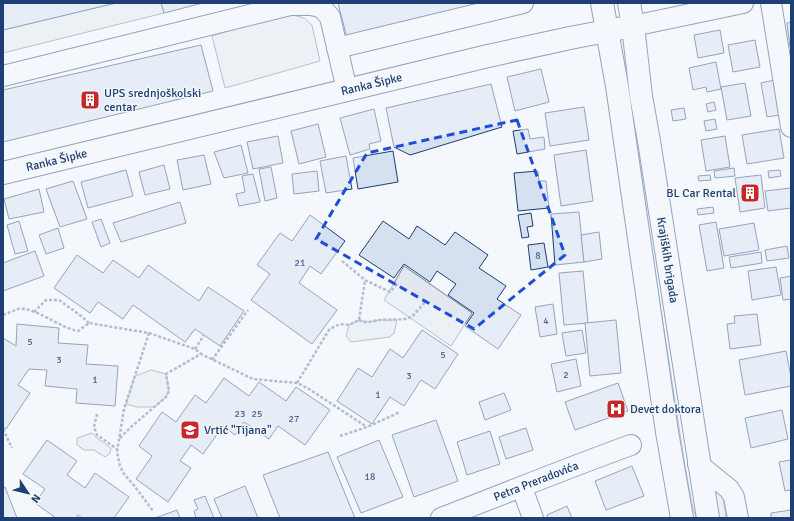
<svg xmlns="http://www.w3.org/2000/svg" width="794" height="521" font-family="Signika,sans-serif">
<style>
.green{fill:#e3e9f0;stroke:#687fa3}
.parking{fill:#e3e8f0;stroke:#687fa3}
.building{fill:#d5e0f0;stroke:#1d3f73}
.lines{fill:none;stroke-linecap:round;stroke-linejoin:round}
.minor-casing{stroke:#1d3f73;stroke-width:22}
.major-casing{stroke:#1d3f73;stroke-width:24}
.path{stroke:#5e769c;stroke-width:2.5;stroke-dasharray:3 2;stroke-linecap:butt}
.minor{stroke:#f4f7fb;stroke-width:20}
.major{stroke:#f4f7fb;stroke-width:22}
.marked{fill:none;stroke:#1d4ed8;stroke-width:3;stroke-dasharray:8 5;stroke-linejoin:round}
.labels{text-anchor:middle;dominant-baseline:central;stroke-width:3;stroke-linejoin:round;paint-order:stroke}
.number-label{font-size:10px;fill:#4b6792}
.street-label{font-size:12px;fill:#1d3f73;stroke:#f4f7fb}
.poi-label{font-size:12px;fill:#1d3f73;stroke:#f4f7fb;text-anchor:start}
</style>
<rect width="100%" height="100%" fill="#f4f7fb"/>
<!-- green -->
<g class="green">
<path d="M627 90 685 466 692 504 696 518H690Z"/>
<path d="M359 320 369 322 379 320H397L394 333 390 337 351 342 346 336 349 325Z"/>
<path d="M151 370 166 374 169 391 166 397 155 407H137L126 404 135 376Z"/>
<path d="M92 433 97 438 111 448 110 453 105 457 94 450H84L77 445V438Z"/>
<path d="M717 490 723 496 726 518H719L715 491Z"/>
</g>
<!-- parking -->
<g class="parking">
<path d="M116 3H161L164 13 3 53V30Z"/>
<path d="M293 15 304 18 312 25 320 61 225 88 212 36 254 23Z"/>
<path d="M404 266 472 313 451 346 384 300Z"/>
</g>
<!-- building -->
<g class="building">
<path d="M3 3H116L3 30Z"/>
<path d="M161 3H203L164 13Z"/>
<path d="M338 3H507L348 42Z"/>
<path d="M791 22V47H790L787 23Z"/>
<path d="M720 30 724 53 698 58 694 35Z"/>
<path d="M755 40 760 67 733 72 728 45Z"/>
<path d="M201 45 213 91 3 142V90Z"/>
<path d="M716 62 721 89 707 92 706 87 693 90 689 68Z"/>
<path d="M541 69 549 102 515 111 507 77Z"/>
<path d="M779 79 785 114 767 117 761 83Z"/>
<path d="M745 83 751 116 727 120 721 87Z"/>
<path d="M491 84 502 127 410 155 394 147 386 108Z"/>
<path d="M714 102 716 110 708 112 706 104Z"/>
<path d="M584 107 589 140 550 146 545 113Z"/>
<path d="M684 108 686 119 673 121 671 110Z"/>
<path d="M374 109 381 141 369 144 370 149 350 155 340 118Z"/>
<path d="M715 119 717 129 706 131 704 121Z"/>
<path d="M318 124 326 157 299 164 291 131Z"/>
<path d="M528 129 530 139 544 137 545 149 517 154 513 131Z"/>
<path d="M779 129 784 158 747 164 742 135Z"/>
<path d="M278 136 283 163 253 169 247 142Z"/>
<path d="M725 136 730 167 706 171 701 140Z"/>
<path d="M241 145 248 173 224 178 214 152Z"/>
<path d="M586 150 593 201 561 206 554 155Z"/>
<path d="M393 151 398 182 358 189 353 158Z"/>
<path d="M204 155 211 184 183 190 177 160Z"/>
<path d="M346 156 352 189 326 193 320 161Z"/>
<path d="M164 165 170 189 145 195 139 172Z"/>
<path d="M271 167 277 198 265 201 259 169Z"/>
<path d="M734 168 735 176 715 178 714 171Z"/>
<path d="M126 170 133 196 88 208 81 182Z"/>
<path d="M780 170 781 176 769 178 768 171Z"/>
<path d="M317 171 319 191 294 194 292 174Z"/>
<path d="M538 171 539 181H546L549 208 518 211 514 173Z"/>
<path d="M253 174 260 202 239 206 236 194 245 192 242 176Z"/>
<path d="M710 175 711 180 699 181 698 176Z"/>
<path d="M761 175 765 208 740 212 735 178Z"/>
<path d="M73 181 87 219 60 227 46 189Z"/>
<path d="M791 188V208L768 211 765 191Z"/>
<path d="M39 189 44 212 9 219 4 199Z"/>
<path d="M180 202 186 223 121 242 113 223Z"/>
<path d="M713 207 714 213 698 215 697 209Z"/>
<path d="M579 212 584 262 555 265 551 214Z"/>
<path d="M531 213 533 226 527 227 529 237 522 238 518 215Z"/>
<path d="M310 215 345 241 321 274 310 266 299 283 337 310 312 344 251 300 270 274 257 265 280 233 292 241Z"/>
<path d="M101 219 110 243 101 247 92 222Z"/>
<path d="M19 221 28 251 15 254 7 225Z"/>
<path d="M383 221 409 239 417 226 445 245 455 232 488 255 479 268 506 286 497 299 521 315 498 349 465 326 474 313 448 295 456 284 437 271 430 282 404 264 394 278 359 255Z"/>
<path d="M716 222 724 268 707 271 699 225Z"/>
<path d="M754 223 759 250 724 256 719 229Z"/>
<path d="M58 228 64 248 46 254 39 235Z"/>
<path d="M599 232 602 259 584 262 581 235Z"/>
<path d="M544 243 548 267 531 270 528 245Z"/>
<path d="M787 246 789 258 767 261 765 250Z"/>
<path d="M35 251 44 276 3 291V263Z"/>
<path d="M761 252 762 263 731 268 729 257Z"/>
<path d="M77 255 103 273 113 260 139 278 148 265 199 301 208 287 244 311 220 346 195 329 185 342 133 305 123 319 98 302 90 313 54 288Z"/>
<path d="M776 267 781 295 752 300 748 271Z"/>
<path d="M583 271 588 323 564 325 559 273Z"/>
<path d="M791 276V299L783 300 780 278Z"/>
<path d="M553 304 557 334 540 337 535 307Z"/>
<path d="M757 314 761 345 730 349 727 324 735 323 734 316Z"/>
<path d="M616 320 621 373 590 376 585 323Z"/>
<path d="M17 324 59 328 58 343 88 345 86 364 118 366 115 406 76 403 77 389 45 386 47 370 29 369 18 385 30 393 6 429 3 427V338L16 346Z"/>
<path d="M422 330 458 354 435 389 421 380 404 406 390 397 372 424 337 401 358 368 372 377 390 349 403 358Z"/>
<path d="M582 330 586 353 566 356 562 333Z"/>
<path d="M786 351 791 377V386L745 395 739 360Z"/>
<path d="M576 359 581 386 557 392 551 364Z"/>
<path d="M224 378 249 396 259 382 286 401 296 387 330 410 305 445 278 426 269 439 244 422 235 435 223 426 203 454 191 445 180 461 191 468 168 502 136 479 152 456 139 446 162 412 176 422 195 395 206 403Z"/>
<path d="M618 383 628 411 575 430 565 402Z"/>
<path d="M504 393 511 410 485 420 479 402Z"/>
<path d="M782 410 788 439 751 448 745 418Z"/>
<path d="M436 420 458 481 414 497 392 435Z"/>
<path d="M526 428 533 450 506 459 499 437Z"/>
<path d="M490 431 500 464 467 475 457 442Z"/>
<path d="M47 440 77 461 67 475 85 488 95 473 129 497 114 518H82L78 515 76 518H56L35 503 45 489 23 474Z"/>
<path d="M379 440 403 497 361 513 337 457Z"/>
<path d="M328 452 355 518H280L263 475Z"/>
<path d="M791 460V490L785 491 779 462Z"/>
<path d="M632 466 644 496 606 510 595 481Z"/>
<path d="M245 486 258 518H222L214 499Z"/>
<path d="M5 487 17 518H3V488Z"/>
<path d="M205 496 214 518H196L194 511 198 509 194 500Z"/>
<path d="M567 506 572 518H548L547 515Z"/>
<path d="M177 510 180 518H155Z"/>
<path d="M791 510V518H771V513Z"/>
</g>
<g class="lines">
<!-- minor casing -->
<g class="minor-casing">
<g id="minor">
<path d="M771 3 791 127"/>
<path d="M633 26 743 3"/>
<path d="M337 48 523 3"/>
<path d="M3 76 290 5H310L321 7 330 17 347 90"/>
<path d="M698 464 729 489 734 497 738 518"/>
<path d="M522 488 533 518"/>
<path id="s1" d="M441 518C504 494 567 468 631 445"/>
</g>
</g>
<!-- major casing -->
<g class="major-casing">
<g id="major">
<path d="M602 3 617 86 667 432 682 518"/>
<path id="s2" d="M629 3 633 26 641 96 649 141 708 518"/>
<path id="s3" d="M3 173 488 56 570 38 633 26"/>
</g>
</g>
<!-- path -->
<g class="path">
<path d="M342 261 365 280"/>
<path d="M34 312 46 300H59L81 316 89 323"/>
<path d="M3 315C8 313 13 311 18 309 34 306 60 328 78 331L89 323 149 333 195 349 201 354"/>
<path d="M359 320 364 322H369L379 320 405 319 412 317 425 302"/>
<path d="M149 333 124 409 117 452 120 466 124 474 133 484 153 511"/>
<path d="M195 349 204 335"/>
<path d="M212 360 248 310"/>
<path d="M297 383 329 330C336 325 341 323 349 325L359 320 365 280 390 292 398 283"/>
<path d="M97 414 94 427 97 435 117 449"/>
<path d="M3 429 12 448"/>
<path d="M340 436 367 427 400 412"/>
<path d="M120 438 131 427 166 397 169 391 166 374 201 354 253 379 297 383 309 389 367 427"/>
</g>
<!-- minor -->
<use href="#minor" class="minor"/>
<!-- major -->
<use href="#major" class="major"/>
</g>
<!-- marked area -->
<path d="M0 0H794V521H0ZM517 120 565 255 474 329 316 239 367 153Z" fill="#f4f7fb" fill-opacity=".55" fill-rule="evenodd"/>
<path class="marked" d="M517 120 565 255 474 329 316 239 367 153Z"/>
<!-- icons -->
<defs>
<g id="building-square" transform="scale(1)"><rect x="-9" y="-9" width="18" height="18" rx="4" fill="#c62828" stroke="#f4f7fb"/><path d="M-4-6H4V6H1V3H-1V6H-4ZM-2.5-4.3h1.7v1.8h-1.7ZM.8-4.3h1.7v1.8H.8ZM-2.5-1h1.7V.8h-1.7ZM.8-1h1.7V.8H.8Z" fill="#fff"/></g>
<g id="hospital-square" transform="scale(1)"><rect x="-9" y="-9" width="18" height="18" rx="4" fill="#c62828" stroke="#f4f7fb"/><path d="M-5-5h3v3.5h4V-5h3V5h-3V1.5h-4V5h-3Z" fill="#fff"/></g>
<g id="school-square" transform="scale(1)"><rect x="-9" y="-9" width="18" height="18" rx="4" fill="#c62828" stroke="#f4f7fb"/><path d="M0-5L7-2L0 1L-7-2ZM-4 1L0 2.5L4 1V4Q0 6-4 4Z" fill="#fff"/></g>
</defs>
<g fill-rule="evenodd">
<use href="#building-square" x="90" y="100"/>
<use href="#building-square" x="750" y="193"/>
<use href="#hospital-square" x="616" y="409"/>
<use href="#school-square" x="190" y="430"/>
</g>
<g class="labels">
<!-- number labels -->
<g class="number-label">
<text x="538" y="256">8</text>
<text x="300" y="263">21</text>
<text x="546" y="321">4</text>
<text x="30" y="342">5</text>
<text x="443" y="355">5</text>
<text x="59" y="360">3</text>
<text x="566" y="375">2</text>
<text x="409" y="376">3</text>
<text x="95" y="380">1</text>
<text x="378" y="395">1</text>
<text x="240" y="414">23</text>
<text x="257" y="414">25</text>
<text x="294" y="419">27</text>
<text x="370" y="477">18</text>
</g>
<!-- street labels -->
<g class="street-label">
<text stroke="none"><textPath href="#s3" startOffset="379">Ranka Šipke</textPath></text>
<text stroke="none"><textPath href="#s3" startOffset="55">Ranka Šipke</textPath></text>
<text stroke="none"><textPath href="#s2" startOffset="260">Krajiških brigada</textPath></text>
<text stroke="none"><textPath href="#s1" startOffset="102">Petra Preradovića</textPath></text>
</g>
<!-- poi labels -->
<g class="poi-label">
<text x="104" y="93">UPS srednjoškolski<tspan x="104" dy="14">centar</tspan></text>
<text x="736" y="193" text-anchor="end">BL Car Rental</text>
<text x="630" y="409">Devet doktora</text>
<text x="204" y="430">Vrtić "Tijana"</text>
</g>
</g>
<!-- border -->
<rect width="794" height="521" fill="none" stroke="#1d3f73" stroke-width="8"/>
<!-- north arrow -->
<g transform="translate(28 493) rotate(125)" stroke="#f4f7fb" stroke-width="3" paint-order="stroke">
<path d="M0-3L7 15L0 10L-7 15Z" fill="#1d3f73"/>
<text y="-6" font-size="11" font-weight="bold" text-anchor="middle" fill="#1d3f73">N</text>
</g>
</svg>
